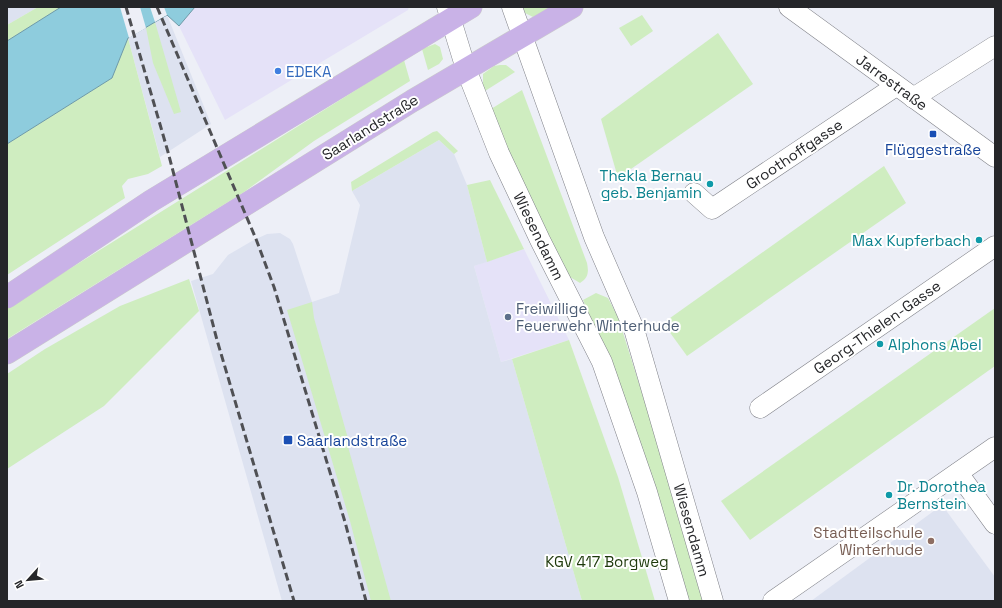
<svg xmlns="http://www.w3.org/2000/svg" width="1002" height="608" font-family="'Space Grotesk',sans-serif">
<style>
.commercial{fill:#e5e2f8}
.built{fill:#dde2f0}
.green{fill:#cfedc0}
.water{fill:#8eccdd;stroke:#6e9aa7}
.pier{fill:#edeff7}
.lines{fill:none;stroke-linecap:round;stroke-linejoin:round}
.minor-casing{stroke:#808289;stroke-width:21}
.major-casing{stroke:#cbcbcc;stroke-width:23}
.minor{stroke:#fff;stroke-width:20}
.major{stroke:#c9b2e7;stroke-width:22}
.rail{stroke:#4f5054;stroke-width:3;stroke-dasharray:8 4;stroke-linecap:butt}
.shop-dot{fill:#3f7fe0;stroke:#fff;stroke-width:1.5}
.transit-dot{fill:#1a4fb4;stroke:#fff;stroke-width:1.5}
.culture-dot{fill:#0f9aa8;stroke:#fff;stroke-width:1.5}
.service-dot{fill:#5c6f8a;stroke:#fff;stroke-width:1.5}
.education-dot{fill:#8d6e63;stroke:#fff;stroke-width:1.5}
.labels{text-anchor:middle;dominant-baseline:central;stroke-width:4;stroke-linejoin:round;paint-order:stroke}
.shop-label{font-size:15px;fill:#366cbe;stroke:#fff;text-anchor:start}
.street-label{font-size:15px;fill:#252629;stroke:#fff}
.transit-label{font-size:15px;fill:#164399;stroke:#fff}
.culture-label{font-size:15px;fill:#0d838f;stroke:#fff;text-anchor:end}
.service-label{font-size:15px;fill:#4e5e75;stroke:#fff;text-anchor:start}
.education-label{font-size:15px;fill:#785e54;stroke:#fff;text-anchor:end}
.park-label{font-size:15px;fill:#1e390b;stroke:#fff}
</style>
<rect width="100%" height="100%" fill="#edeff7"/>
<!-- commercial -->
<g class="commercial">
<path d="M195 7H409L408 10 225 120 179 26Z"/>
<path d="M524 249 569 340 501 362 474 266Z"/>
</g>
<!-- built -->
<g class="built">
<path d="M7 7H38L7 25Z"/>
<path d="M167 15 211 124 160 157 128 38Z"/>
<path d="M439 140 454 154 467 185 487 262 474 266 501 362 512 359 582 601H282L191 281 213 274 228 255 252 241 267 234 280 233 290 239 293 244 312 302 339 293 360 205 352 191Z"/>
<path d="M942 505 995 577V601H811Z"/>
</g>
<!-- green -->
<g class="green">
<path d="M38 7H61L7 41V25Z"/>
<path d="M523 7H553L533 17 525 13Z"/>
<path d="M642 15 653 31 631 46 619 28Z"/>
<path d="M155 22 181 112 174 114 153 63 146 28Z"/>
<path d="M718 33 753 84 618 178 601 119Z"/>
<path d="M128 38 162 166 148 174 128 179 122 186 125 198 7 275V144L112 78Z"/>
<path d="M435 44 440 47 443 59 439 64 428 70 422 49Z"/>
<path d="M404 60 410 81 314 141 244 192 7 339V308Z"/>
<path d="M500 65H506L515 72 485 91 483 85V74L494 66Z"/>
<path d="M522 90 587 263C589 273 588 278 580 283L570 277 529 198 491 109Z"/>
<path d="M437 131 458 151 454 154 439 140 352 191 351 182 433 132Z"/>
<path d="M884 166 906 203 687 356 663 323Z"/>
<path d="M490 180 524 249 487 262 467 185Z"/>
<path d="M189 279 199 311 104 406 7 469V374L45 349 120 306Z"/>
<path d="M596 293 608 298 618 317 673 491 704 601H688L631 417 583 300Z"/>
<path d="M312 302 314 318 349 442 347 443 391 601H371L350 521 287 310Z"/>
<path d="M995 308V366L750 540 721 501Z"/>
<path d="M569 340 618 477 655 601H582L512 359Z"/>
</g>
<!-- water -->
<path class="water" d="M61 7H195L179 26 167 15 128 38 112 78 7 144V41Z"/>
<!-- pier -->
<g class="pier">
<path d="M120 7H140L146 28 129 38Z"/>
<path d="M150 7H164L167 15 155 22Z"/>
</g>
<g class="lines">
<!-- minor casing -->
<g class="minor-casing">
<g id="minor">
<path d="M447 7 466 69 499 153 540 240 602 362 647 492 679 601"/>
<path d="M512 7 594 237 634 329 713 601"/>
<path d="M789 7 995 157"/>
<path d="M913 98 995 46"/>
<path d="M694 193 712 209 896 86"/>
<path d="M760 408 995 246"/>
<path d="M958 473 995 524"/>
<path d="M773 601 995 447"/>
</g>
</g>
<!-- major casing -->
<g class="major-casing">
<g id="major">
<path d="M7 297 151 201 471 7"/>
<path d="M7 353 412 101 572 7"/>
</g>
</g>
<!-- minor -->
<use href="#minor" class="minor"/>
<!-- major -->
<use href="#major" class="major"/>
<!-- rail -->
<g class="rail">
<path d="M126 7 168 152 217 340 294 601"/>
<path d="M157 7 256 239 274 287 345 522 366 601"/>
</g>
</g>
<!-- markers -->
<circle class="shop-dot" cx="278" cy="71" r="4"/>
<g class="transit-dot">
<rect x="929" y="130" width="8" height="8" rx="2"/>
<rect x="283" y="435" width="10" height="10" rx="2"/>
</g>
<g class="culture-dot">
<circle cx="710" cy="184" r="4"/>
<circle cx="979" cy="240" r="4"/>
<circle cx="880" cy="344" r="4"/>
<circle cx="889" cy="495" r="4"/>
</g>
<circle class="service-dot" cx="508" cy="317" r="4"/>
<circle class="education-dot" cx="931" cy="541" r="4"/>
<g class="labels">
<!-- shop labels -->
<g class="shop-label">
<text x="286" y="71">EDEKA</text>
</g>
<!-- street labels -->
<g class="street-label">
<text transform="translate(892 82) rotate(36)">Jarrestraße</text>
<text transform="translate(370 127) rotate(-32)">Saarlandstraße</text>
<text transform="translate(794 154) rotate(-34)">Groothoffgasse</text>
<text transform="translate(539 236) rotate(64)">Wiesendamm</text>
<text transform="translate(877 327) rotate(-35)">Georg-Thielen-Gasse</text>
<text transform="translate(692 530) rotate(74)">Wiesendamm</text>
</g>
<!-- transit labels -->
<g class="transit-label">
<text x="933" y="149">Flüggestraße</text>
<text x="297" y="440" text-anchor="start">Saarlandstraße</text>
</g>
<!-- culture labels -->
<g class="culture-label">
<text x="702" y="175">Thekla Bernau<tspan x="702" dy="17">geb. Benjamin</tspan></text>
<text x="971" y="240">Max Kupferbach</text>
<text x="888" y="344" text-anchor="start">Alphons Abel</text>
<text x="897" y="486" text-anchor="start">Dr. Dorothea<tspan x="897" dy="17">Bernstein</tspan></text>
</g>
<!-- service labels -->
<g class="service-label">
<text x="516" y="308">Freiwillige<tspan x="516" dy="17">Feuerwehr Winterhude</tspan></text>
</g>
<!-- education labels -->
<g class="education-label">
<text x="923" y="532">Stadtteilschule<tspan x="923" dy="17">Winterhude</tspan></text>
</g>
<!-- park labels -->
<g class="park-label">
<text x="607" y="561">KGV 417 Borgweg</text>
</g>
</g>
<!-- border -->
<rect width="1002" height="608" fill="none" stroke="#252629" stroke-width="16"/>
<!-- north arrow -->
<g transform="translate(28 580) rotate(243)" stroke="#ffffff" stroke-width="3" paint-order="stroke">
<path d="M0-3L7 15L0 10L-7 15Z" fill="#252629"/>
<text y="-6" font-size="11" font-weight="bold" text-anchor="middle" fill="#252629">N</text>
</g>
</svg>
